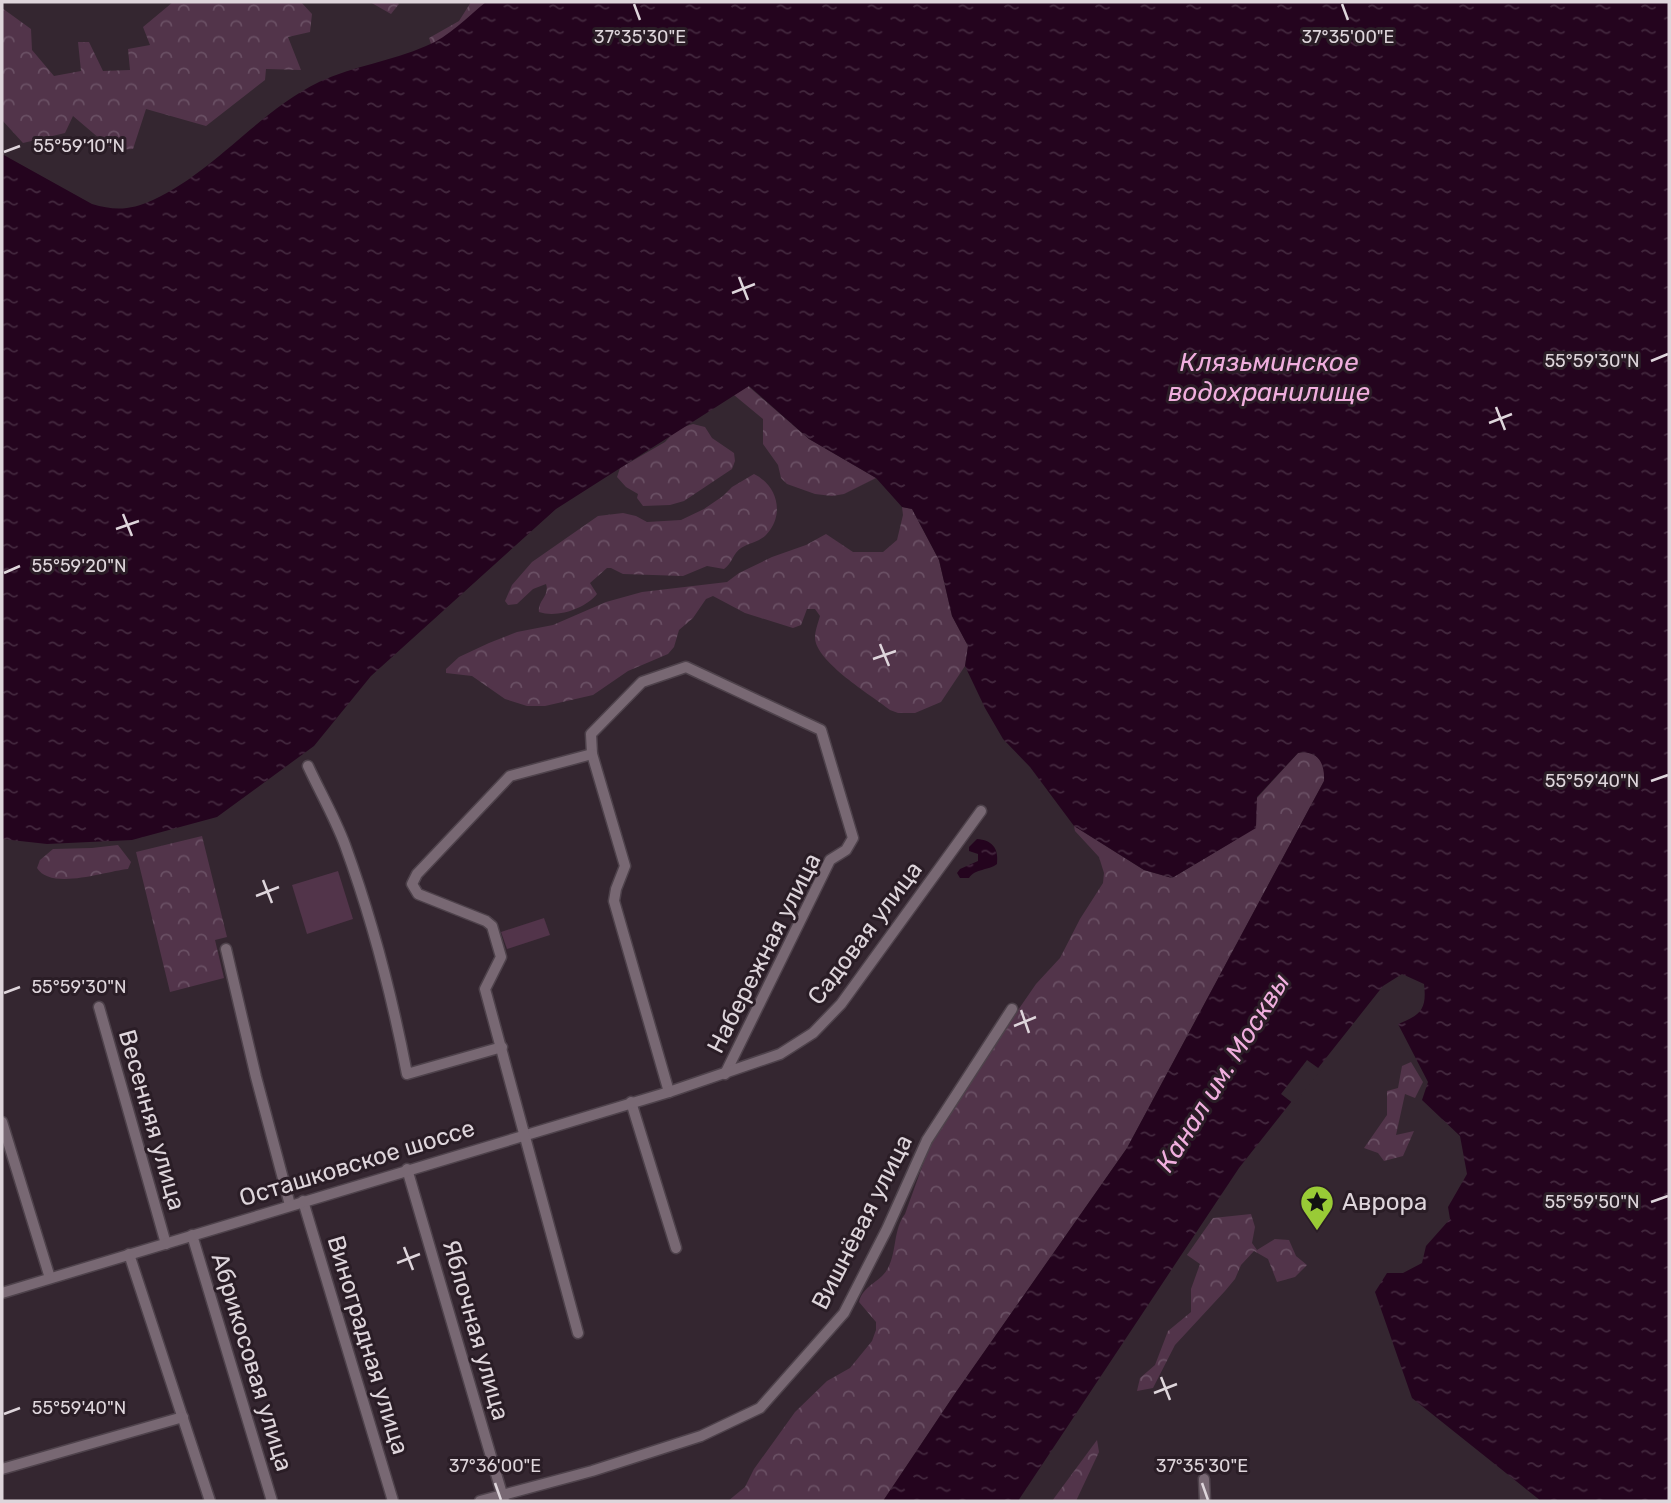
<svg xmlns="http://www.w3.org/2000/svg" width="1671" height="1503" font-family="Rubik,sans-serif">
<style>
.green{fill:#52344a}
.forest{fill:url(#forest-crowns)}
.water{fill:url(#water-ripples)}
.pier{fill:#342630}
.lines{fill:none;stroke-linecap:round;stroke-linejoin:round}
.minor-casing{stroke:#4e424b;stroke-width:13}
.minor{stroke:#786873;stroke-width:10}
.ticks{fill:none;stroke:#ded5db;stroke-width:2.5}
.labels{text-anchor:middle;dominant-baseline:central;stroke-width:6;stroke-linejoin:round;paint-order:stroke}
.street-label{font-size:24px;fill:#ded5db;stroke:#2a1d26}
.poi-label{font-size:24px;fill:#ded5db;stroke:#2a1d26;text-anchor:start}
.water-label{font-size:26px;font-style:italic;fill:#f0aede;stroke:#2a1d26}
.ticks-label{font-size:18px;text-anchor:middle;fill:#ded5db;stroke:#2a1d26;stroke-width:6;stroke-linejoin:round;paint-order:stroke}
</style>
<defs>
<pattern id="forest-crowns" width="20" height="18" patternUnits="userSpaceOnUse" patternTransform="scale(1.75)"><rect width="20" height="18" fill="#52344a"/><path d="M2 6a3 3 0 1 1 6 0M12 15a3 3 0 1 1 6 0" fill="none" stroke="#6a5064"/></pattern>
<pattern id="water-ripples" width="26" height="14" patternUnits="userSpaceOnUse" patternTransform="scale(1.75)"><rect width="26" height="14" fill="#24041e"/><path d="M2 4q2-2 4 0t4 0M15 11q2-2 4 0t4 0" fill="none" stroke="#43283e"/></pattern>
</defs>
<rect width="100%" height="100%" fill="#342630"/>
<!-- green -->
<g class="green">
<path d="M338 871 353 919 307 934 292 885Z"/>
<path d="M544 918 550 935 507 949 501 932Z"/>
</g>
<!-- forest -->
<g class="forest">
<path d="M173 2H301L312 14 310 32 288 37 301 70 266 69 265 80 206 126 146 109 133 149 113 150 73 116 65 133 23 143 2 120V8L31 29 32 50 54 76 81 71 78 42H89L103 71 130 70 128 49 150 45 143 27Z"/>
<path d="M370 2H397L399 4 391 14Z"/>
<path d="M471 2H504L433 50 429 38 459 21Z"/>
<path d="M748 386 809 439 876 478 844 494 832 496 815 494 787 484 781 478 778 465 763 444V419L734 395Z"/>
<path d="M693 424 705 427 712 438 734 453 735 461 732 469 684 501 670 505 643 506 637 498 638 494 626 487 617 477 620 468 665 442 677 429Z"/>
<path d="M754 474C778 486 785 515 766 535 759 542 749 543 741 548 733 553 732 564 724 569L707 566 683 576 623 574 611 568H607L590 583 597 594C585 609 557 618 539 612 537 601 550 596 546 584L533 589 517 604 508 605 505 601 512 585 532 562 598 516 623 513 636 516 647 522 681 520 704 509 723 496 732 487Z"/>
<path d="M902 507 912 509 939 560 952 616 968 646 965 666 941 702 915 713H898L890 710C871 695 816 662 815 638 815 631 818 623 820 616L815 609H807L801 625 793 628 745 613 713 596 706 599 693 618 679 630 674 647 668 654 628 671 593 695 545 706H527L505 699 472 676 446 673V669L459 657 489 643 517 632 553 625 606 602 642 592 727 582 739 573 772 557 806 545 826 534 853 552H883L897 540 903 515Z"/>
<path d="M1305 752C1322 756 1325 764 1324 781L1127 1148 956 1392 883 1501H728L745 1487 754 1469 795 1412 827 1381 850 1368 872 1341 876 1330V1322L859 1302C863 1285 881 1282 888 1268 897 1251 893 1230 905 1214L935 1131 979 1063 996 1042 1036 984 1060 958 1080 919 1103 883 1104 873 1099 857 1075 831 1074 826 1144 870 1172 878 1232 842 1257 798 1298 753Z"/>
<path d="M202 836 227 937 215 940 224 978 170 992 136 852Z"/>
<path d="M118 845 131 862 128 869C106 871 51 891 37 868L40 860 53 849 92 848Z"/>
<path d="M1411 1062 1423 1082 1415 1098 1405 1094 1396 1135 1414 1131 1403 1156 1384 1161 1378 1153 1364 1148 1387 1115V1091L1398 1088 1402 1066Z"/>
<path d="M1251 1214 1255 1227 1252 1243 1257 1250 1275 1239 1289 1240 1296 1256 1307 1265 1295 1277 1277 1282 1268 1259 1254 1251 1241 1265 1235 1279 1225 1291 1175 1345 1153 1388 1137 1391 1140 1378 1155 1365 1168 1331 1191 1312V1289L1200 1264 1187 1255 1213 1218Z"/>
<path d="M1097 1440 1099 1452 1076 1501H1052Z"/>
</g>
<!-- water -->
<g class="water">
<path d="M486 2H1669V1501H1541L1412 1398 1375 1292 1387 1273H1403L1422 1263 1426 1246 1450 1219 1448 1207 1467 1174 1460 1136 1422 1100 1428 1082 1398 1024C1421 1015 1427 1009 1424 984L1402 974 1383 986 1239 1168 1018 1501H883L956 1392 1127 1148 1324 781C1325 763 1318 750 1298 753L1257 797 1256 828 1172 878 1144 870 1074 826 1030 767 1003 739 985 708 965 666 968 646 952 616 939 560 912 509 902 507 876 478 809 439 749 386 556 509 371 676 314 746 217 817 132 840 47 844 2 839V154L92 204C115 211 131 210 153 200 215 171 258 112 319 82 353 66 392 61 426 46 449 37 467 17 486 2Z"/>
<path d="M977 839C992 840 999 848 997 864 988 871 976 868 969 878H960L957 873 960 869 978 861V854L969 851V847Z"/>
</g>
<!-- pier -->
<path class="pier" d="M1307 1060 1321 1070 1294 1104 1281 1094Z"/>
<g class="lines">
<!-- minor casing -->
<g class="minor-casing">
<g id="minor">
<path d="M308 766C320 792 335 818 345 845 372 919 392 996 407 1074L502 1047"/>
<path d="M226 949 256 1077 290 1205"/>
<path d="M99 1007 166 1244"/>
<path d="M669 1092 614 901 616 889 625 866 592 754 591 734 642 682 686 667 821 730 853 838 846 850 830 860 725 1074"/>
<path d="M631 1102 676 1248"/>
<path d="M2 1122 50 1278"/>
<path d="M407 1169 504 1501"/>
<path d="M303 1201 393 1501"/>
<path d="M192 1235 272 1501"/>
<path d="M129 1254 210 1501"/>
<path d="M2 1293 669 1092 780 1054 813 1033 841 1004 981 811"/>
<path d="M578 1333 485 989 501 957 492 926 486 921 418 894 412 884 417 874 510 776 592 754"/>
<path d="M2 1469 183 1417"/>
<path d="M1204 1479 1205 1501"/>
<path d="M480 1501 592 1471 701 1436 760 1408 844 1313 887 1229 927 1140 1012 1009"/>
</g>
</g>
<!-- minor -->
<use href="#minor" class="minor"/>
</g>
<!-- ticks -->
<path class="ticks" d="M634 4 640 20M1342 4 1348 20M4 152 20 146M739 277 748 300M732 293 755 284M1651 361 1668 354M1496 407 1505 430M1489 423 1512 414M123 514 132 536M116 529 139 521M4 573 20 566M880 644 889 666M873 659 896 651M1651 781 1668 775M263 880 272 903M256 896 279 887M4 993 20 987M1021 1010 1029 1033M1014 1026 1036 1017M1651 1202 1668 1196M404 1247 413 1270M397 1263 420 1254M1161 1377 1170 1400M1154 1393 1177 1384M4 1414 20 1408M495 1483 501 1500M1202 1483 1208 1500"/>
<!-- icons -->
<defs>
<g id="sight-pin" transform="scale(1.75)"><path d="M0 17L-7.5 6A9.5 9.5 0 1 1 7.5 6Z" fill="#99cb36" stroke="#2a1d26"/><path d="M0-6L1.8-2.2L6-1.7L2.9 1.2L3.7 5.4L0 3.3L-3.7 5.4L-2.9 1.2L-6-1.7L-1.8-2.2Z" fill="#111"/></g>
</defs>
<g fill-rule="evenodd">
<use href="#sight-pin" x="1317" y="1202"/>
</g>
<g class="labels">
<!-- street labels -->
<g class="street-label">
<text transform="translate(865 933) rotate(-53)">Садовая улица</text>
<text transform="translate(764 953) rotate(-63)">Набережная улица</text>
<text transform="translate(152 1120) rotate(74)">Весенняя улица</text>
<text transform="translate(357 1163) rotate(-17)">Осташковское шоссе</text>
<text transform="translate(862 1222) rotate(-63)">Вишнёвая улица</text>
<text transform="translate(476 1330) rotate(74)">Яблочная улица</text>
<text transform="translate(368 1345) rotate(73)">Виноградная улица</text>
<text transform="translate(252 1362) rotate(73)">Абрикосовая улица</text>
</g>
<!-- poi labels -->
<g class="poi-label">
<text x="1342" y="1202">Аврора</text>
</g>
<!-- water labels -->
<g class="water-label">
<text x="1269" y="362">Клязьминское<tspan x="1269" dy="30">водохранилище</tspan></text>
<text transform="translate(1223 1073) rotate(-58)">Канал им. Москвы</text>
</g>
</g>
<g class="ticks-label">
<text x="1348" y="43">37°35'00"E</text>
<text x="640" y="43">37°35'30"E</text>
<text x="79" y="152">55°59'10"N</text>
<text x="1592" y="367">55°59'30"N</text>
<text x="79" y="572">55°59'20"N</text>
<text x="1592" y="787">55°59'40"N</text>
<text x="79" y="993">55°59'30"N</text>
<text x="1592" y="1208">55°59'50"N</text>
<text x="79" y="1414">55°59'40"N</text>
<text x="495" y="1472">37°36'00"E</text>
<text x="1202" y="1472">37°35'30"E</text>
</g>
<!-- border -->
<rect width="1671" height="1503" fill="none" stroke="#ded5db" stroke-width="7"/>
</svg>
